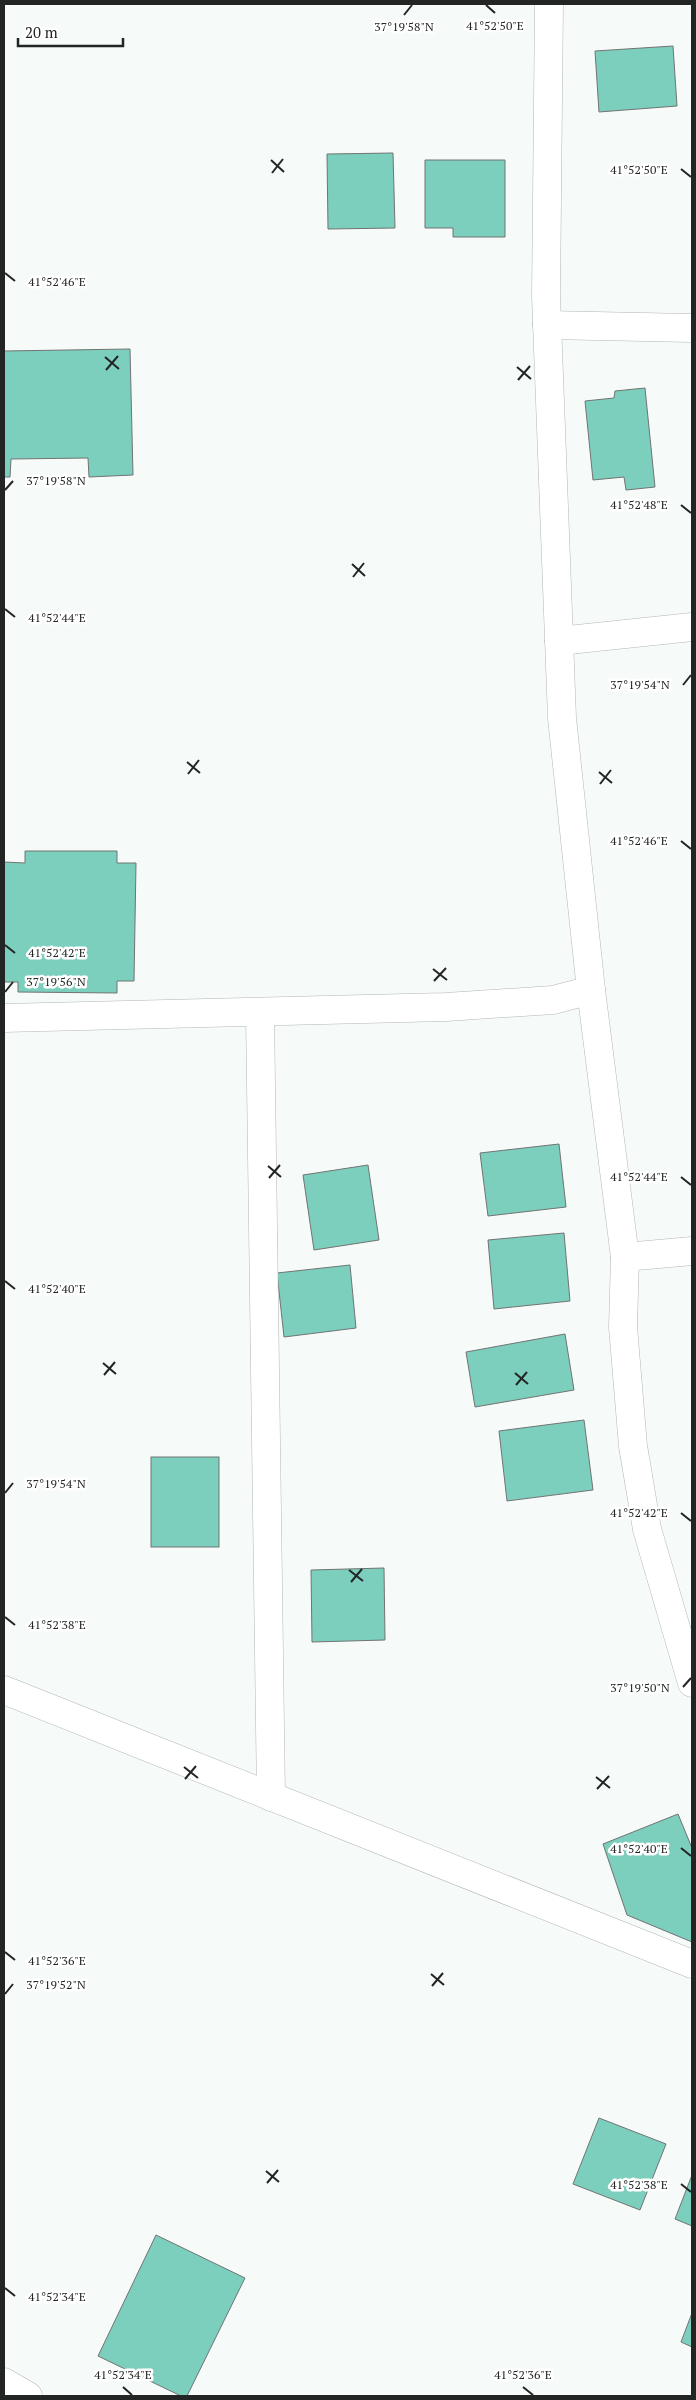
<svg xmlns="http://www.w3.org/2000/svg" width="696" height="2400" font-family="'PT Serif',serif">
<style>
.building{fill:#7ccebd;stroke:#717473}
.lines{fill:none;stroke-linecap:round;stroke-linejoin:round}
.minor-casing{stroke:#b3b7b6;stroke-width:29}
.minor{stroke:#fff;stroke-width:28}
.ticks{fill:none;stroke:#232525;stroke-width:2}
.ticks-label{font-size:12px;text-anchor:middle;fill:#232525;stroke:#fff;stroke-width:5;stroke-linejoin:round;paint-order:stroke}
</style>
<rect width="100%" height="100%" fill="#f6faf9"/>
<!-- building -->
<g class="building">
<path d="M673 46 677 106 599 112 595 51Z"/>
<path d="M393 153 395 228 328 229 327 154Z"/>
<path d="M425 160H505V237H453V228H425Z"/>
<path d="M130 349 133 475 89 477 88 458 11 459 10 477H4V351Z"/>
<path d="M645 388 655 487 626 490 624 477 593 480 585 401 614 398 615 391Z"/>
<path d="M25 851H117V863H136L134 981H117V993L18 992V982H4V862L25 863Z"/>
<path d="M559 1144 566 1207 488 1216 480 1153Z"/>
<path d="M368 1165 379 1240 314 1250 303 1175Z"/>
<path d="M564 1233 570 1301 494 1309 488 1240Z"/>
<path d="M350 1265 356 1328 284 1337 277 1273Z"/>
<path d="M565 1334 574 1390 475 1407 466 1352Z"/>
<path d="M584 1420 593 1490 507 1501 499 1431Z"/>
<rect x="151" y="1457" width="68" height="90"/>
<path d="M384 1568 385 1640 312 1642 311 1570Z"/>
<path d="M678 1814 692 1848V1942L627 1915 603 1844Z"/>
<path d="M599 2118 666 2144 640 2210 573 2184Z"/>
<path d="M692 2175V2226L675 2219Z"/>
<path d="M156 2235 245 2278 187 2396H181L98 2356Z"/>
<path d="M692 2313V2347L681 2342Z"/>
</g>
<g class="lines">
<!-- minor casing -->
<g class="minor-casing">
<g id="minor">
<path d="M549 4 546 296 562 718 591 990 625 1257 623 1327 633 1446 647 1529 692 1683"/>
<path d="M547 325 692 328"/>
<path d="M559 641 692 627"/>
<path d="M260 1012 271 1797"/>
<path d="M4 1018 446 1007 553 1000 591 990"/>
<path d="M625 1257 692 1251"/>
<path d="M4 1690 692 1964"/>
<path d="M4 2382 28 2396"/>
</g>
</g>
<!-- minor -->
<use href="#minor" class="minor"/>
</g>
<!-- ticks -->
<path class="ticks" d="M486 5 495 13M404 15 412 5M271 160 284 172M681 169 691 177M272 173 283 159M5 273 15 281M105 357 119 369M517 367 531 379M106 370 118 356M518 380 530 366M5 490 13 481M681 505 691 513M352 564 365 576M353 577 364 563M5 609 15 617M683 685 691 675M187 762 200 773M599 772 612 783M188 774 199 760M600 784 611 770M681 841 691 849M5 945 15 953M433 969 447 980M434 981 446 968M5 992 13 982M268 1166 281 1177M681 1177 691 1185M269 1178 280 1165M5 1281 15 1289M103 1363 116 1374M515 1373 528 1384M104 1375 115 1362M516 1385 527 1372M5 1493 13 1483M681 1513 691 1521M349 1570 363 1581M351 1582 362 1569M5 1617 15 1625M683 1687 691 1678M184 1767 198 1778M596 1777 610 1788M185 1779 196 1766M597 1789 609 1776M681 1848 691 1856M5 1952 15 1960M431 1974 444 1985M432 1986 443 1973M5 1994 13 1984M266 2171 279 2182M267 2183 278 2170M681 2184 691 2192M5 2288 15 2296M123 2387 132 2395M523 2387 533 2395"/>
<g class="ticks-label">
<text x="495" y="30">41°52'50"E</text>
<text x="404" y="31">37°19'58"N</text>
<text x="639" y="174">41°52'50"E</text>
<text x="57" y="286">41°52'46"E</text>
<text x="56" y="485">37°19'58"N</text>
<text x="639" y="509">41°52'48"E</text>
<text x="57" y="622">41°52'44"E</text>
<text x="640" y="689">37°19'54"N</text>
<text x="639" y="845">41°52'46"E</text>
<text x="57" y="957">41°52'42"E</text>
<text x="56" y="986">37°19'56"N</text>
<text x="639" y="1181">41°52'44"E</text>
<text x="57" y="1293">41°52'40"E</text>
<text x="56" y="1488">37°19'54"N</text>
<text x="639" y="1517">41°52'42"E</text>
<text x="57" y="1629">41°52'38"E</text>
<text x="640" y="1692">37°19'50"N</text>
<text x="639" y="1853">41°52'40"E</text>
<text x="57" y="1965">41°52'36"E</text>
<text x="56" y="1989">37°19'52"N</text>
<text x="639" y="2189">41°52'38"E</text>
<text x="57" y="2301">41°52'34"E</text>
<text x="123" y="2379">41°52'34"E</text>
<text x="523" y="2379">41°52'36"E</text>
</g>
<!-- border -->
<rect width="696" height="2400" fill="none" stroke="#232525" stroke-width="10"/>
<!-- scale -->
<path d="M18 38v8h105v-8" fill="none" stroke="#232525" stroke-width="2.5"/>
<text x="25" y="38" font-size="15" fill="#232525" stroke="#ffffff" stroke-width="4" paint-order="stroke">20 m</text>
</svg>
